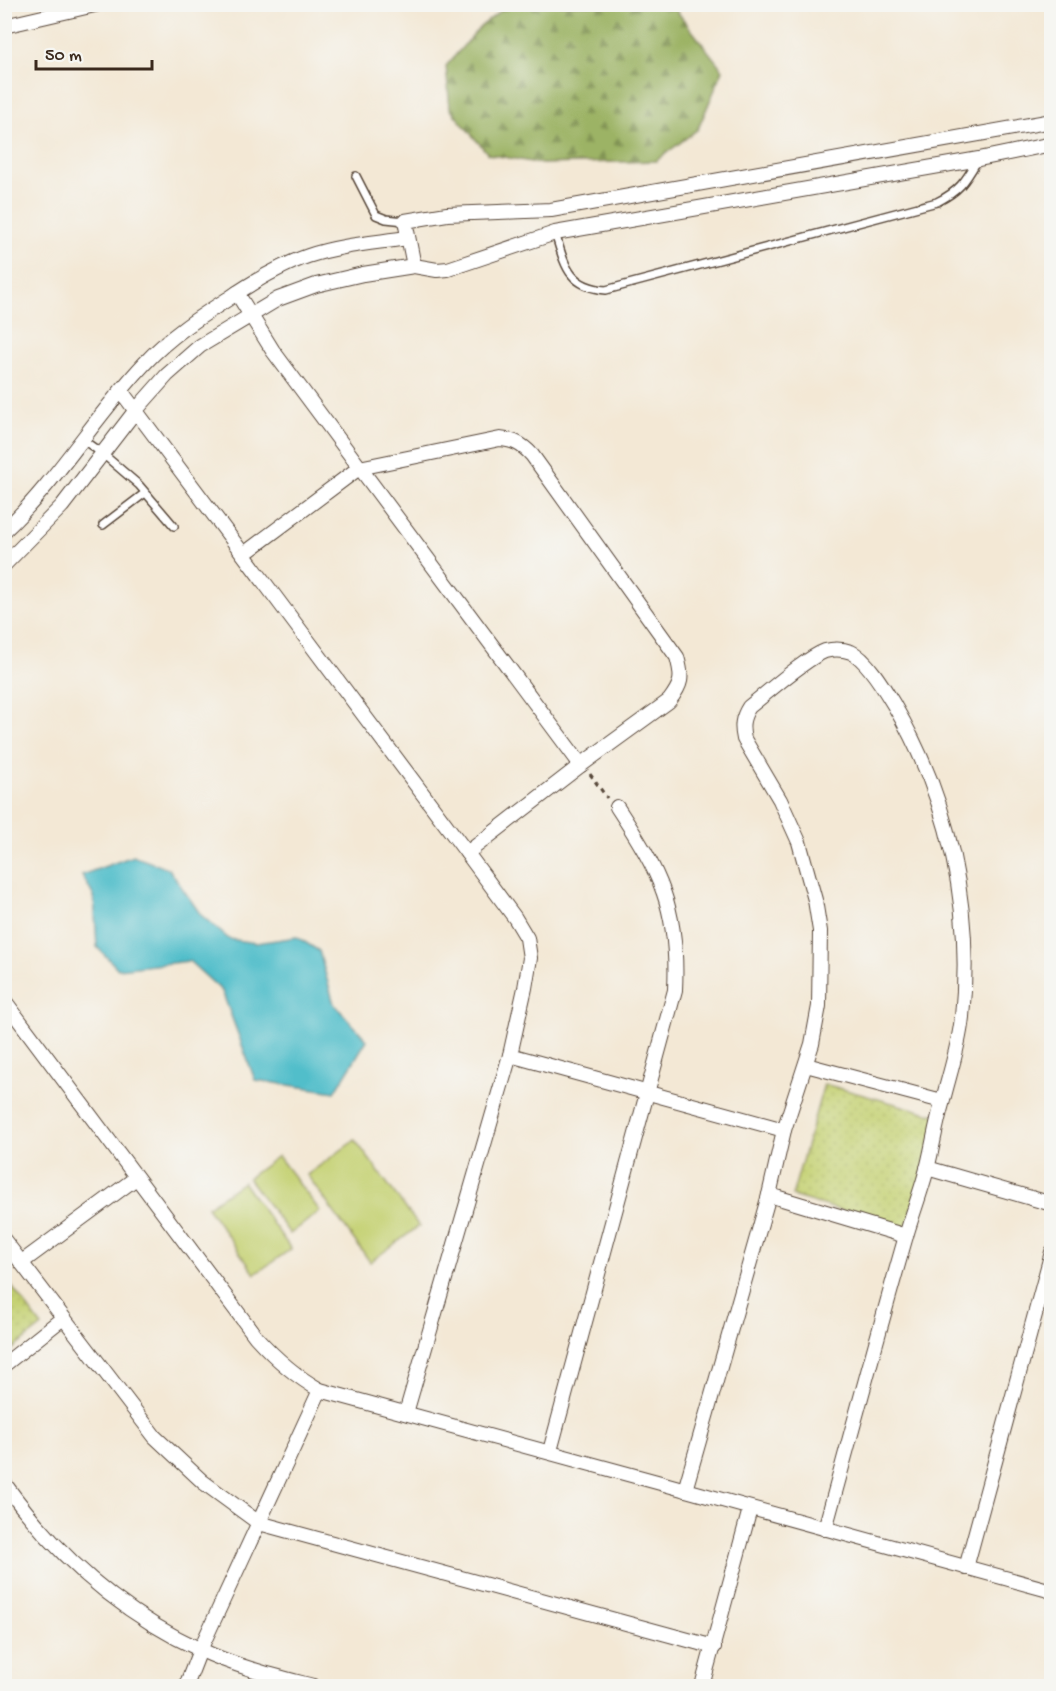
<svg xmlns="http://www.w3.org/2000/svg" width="1056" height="1691" font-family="'Gochi Hand',sans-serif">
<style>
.forest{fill:url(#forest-firs);stroke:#6c6e42;stroke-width:1.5}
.park{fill:url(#park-dots);stroke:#807e48;stroke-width:1.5}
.garden{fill:#c5d173;stroke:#807e48;stroke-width:1.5}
.water{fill:#51beca;stroke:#467474;stroke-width:1.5}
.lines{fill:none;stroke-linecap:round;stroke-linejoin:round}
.service-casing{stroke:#574639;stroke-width:10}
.minor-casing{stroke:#574639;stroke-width:16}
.path{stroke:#574639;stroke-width:3;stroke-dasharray:4.5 4.5;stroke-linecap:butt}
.service{stroke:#fff;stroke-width:7}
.minor{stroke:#fff;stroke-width:14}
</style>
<defs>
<pattern id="forest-firs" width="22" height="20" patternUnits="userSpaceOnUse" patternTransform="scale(1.5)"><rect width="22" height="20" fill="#9cb365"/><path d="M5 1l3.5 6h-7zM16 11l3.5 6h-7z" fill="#809253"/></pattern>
<pattern id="park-dots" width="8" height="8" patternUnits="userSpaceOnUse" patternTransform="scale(1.5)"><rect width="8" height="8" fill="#c5d173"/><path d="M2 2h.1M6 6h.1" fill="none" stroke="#aab463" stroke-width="1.8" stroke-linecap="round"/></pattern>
</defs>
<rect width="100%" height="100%" fill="#f6f6f2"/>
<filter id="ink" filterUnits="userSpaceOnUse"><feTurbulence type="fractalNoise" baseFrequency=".0167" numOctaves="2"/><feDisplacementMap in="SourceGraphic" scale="12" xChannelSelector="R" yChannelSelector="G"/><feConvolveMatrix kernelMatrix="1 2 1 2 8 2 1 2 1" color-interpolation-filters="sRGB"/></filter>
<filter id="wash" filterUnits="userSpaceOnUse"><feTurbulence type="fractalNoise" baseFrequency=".008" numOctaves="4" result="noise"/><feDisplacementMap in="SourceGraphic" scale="24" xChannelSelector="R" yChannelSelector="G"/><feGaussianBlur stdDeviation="1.35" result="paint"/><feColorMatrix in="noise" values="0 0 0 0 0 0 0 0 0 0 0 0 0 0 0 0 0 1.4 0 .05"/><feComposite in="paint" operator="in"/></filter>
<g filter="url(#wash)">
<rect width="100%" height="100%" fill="#f3e8d5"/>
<!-- forest -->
<path class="forest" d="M672 5 723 70 698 129 656 161 542 164 488 154 450 109 446 66 480 27 508 5Z"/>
<!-- park -->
<g class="park">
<path d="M824 1084 939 1116 908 1230 792 1196Z"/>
<path d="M5 1278 42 1326 5 1355Z"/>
</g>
<!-- garden -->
<g class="garden">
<path d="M355 1140 419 1226 370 1262 307 1175Z"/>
<path d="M278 1156 320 1211 290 1234 248 1178Z"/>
<path d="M243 1182 291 1249 255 1274 207 1207Z"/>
</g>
<!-- water -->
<path class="water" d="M133 856 169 869 201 915 229 939 256 943 297 937 319 951 334 1004 367 1040 335 1092 255 1080 222 991 189 961 118 969 97 947 94 897 82 875Z"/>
</g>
<g filter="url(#ink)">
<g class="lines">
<!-- service casing -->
<g class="service-casing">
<g id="service">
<path d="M356 176 376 215 386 219 405 221"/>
<path d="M555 233C565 265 568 287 606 290L937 202C959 191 965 182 977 161"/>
<path d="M83 440 103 454 139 485 174 526"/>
<path d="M103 525 145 493"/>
</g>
</g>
<!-- minor casing -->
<g class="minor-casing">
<g id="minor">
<path d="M4 26 99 4"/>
<path d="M414 266 405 221 447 214 551 210 1052 121"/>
<path d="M237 293 273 351 581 765"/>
<path d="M121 391 467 853 515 918 527 938 530 958 525 988 510 1055 406 1413"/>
<path d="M4 531C58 480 95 416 145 363 169 337 198 318 228 299 253 282 279 266 308 256 340 245 374 243 407 238"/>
<path d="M244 554 359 468 500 439C514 440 522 444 532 455L677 657C683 678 682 684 669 701L581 765 467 853"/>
<path d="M4 565 62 506 136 410 167 375 200 346 278 299 316 285 363 274 414 266 437 270 448 269 555 233 979 159 1052 144"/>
<path d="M4 1000 256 1337C275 1358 295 1376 320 1390 565 1455 807 1525 1052 1591"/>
<path d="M510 1055 784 1130"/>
<path d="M806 1065 942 1101"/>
<path d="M927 1168 1052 1204"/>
<path d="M769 1195 906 1236"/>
<path d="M4 1240 155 1437 203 1482 259 1523 714 1647"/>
<path d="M22 1262 136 1178"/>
<path d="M4 1365 63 1318"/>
<path d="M550 1451 675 990C679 908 660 873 617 807"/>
<path d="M4 1483C55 1554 121 1613 201 1650 237 1667 275 1676 313 1686"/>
<path d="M685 1490 769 1195 784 1130 812 1044 819 1006 820 931 815 900 799 842 780 800 744 739C741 726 742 718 749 707 767 693 806 658 825 651 833 649 843 649 851 652 867 659 885 690 894 705 949 799 973 908 962 1017 959 1047 949 1075 942 1104 936 1124 933 1145 928 1165 922 1189 913 1212 906 1236 878 1333 852 1431 825 1529"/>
<path d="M966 1568 1052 1252"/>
<path d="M186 1686 200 1650 320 1390"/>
<path d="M702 1686 750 1509"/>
</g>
</g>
<!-- path -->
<path class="path" d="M590 774 607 798"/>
<!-- service -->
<use href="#service" class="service"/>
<!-- minor -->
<use href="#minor" class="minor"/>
</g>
</g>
<!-- margin -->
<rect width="1056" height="1691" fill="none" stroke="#f6f6f2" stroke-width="24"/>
<!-- scale -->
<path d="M36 60v9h116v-9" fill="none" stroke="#3b2a1e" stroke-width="3"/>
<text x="45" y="60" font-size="18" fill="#3b2a1e" stroke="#f6f6f2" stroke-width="4.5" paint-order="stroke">50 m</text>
</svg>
